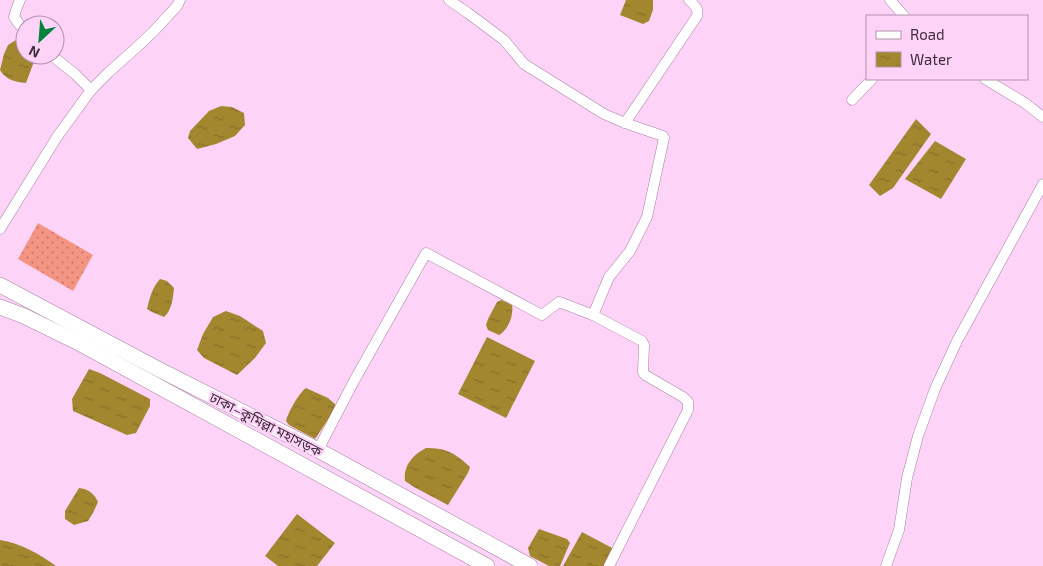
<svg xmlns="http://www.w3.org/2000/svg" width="1043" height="566" font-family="'Exo 2','Noto Sans Bengali',sans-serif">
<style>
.park{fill:url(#park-dots)}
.water{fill:url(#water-ripples)}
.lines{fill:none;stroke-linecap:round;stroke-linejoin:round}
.minor-casing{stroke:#a880a3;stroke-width:11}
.highway-casing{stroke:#a880a3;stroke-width:16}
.minor{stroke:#fff;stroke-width:10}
.highway{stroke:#fff;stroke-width:15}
.labels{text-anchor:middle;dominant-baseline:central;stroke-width:4.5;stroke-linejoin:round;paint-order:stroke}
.street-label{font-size:14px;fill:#3f2e3d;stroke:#fed3f8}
</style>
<defs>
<pattern id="park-dots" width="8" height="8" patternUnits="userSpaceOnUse" patternTransform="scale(1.25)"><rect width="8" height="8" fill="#f49584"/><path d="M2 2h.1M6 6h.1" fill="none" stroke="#c77a6d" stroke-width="1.8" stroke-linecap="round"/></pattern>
<pattern id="water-ripples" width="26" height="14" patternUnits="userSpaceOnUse" patternTransform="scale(1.25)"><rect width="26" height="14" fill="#a3872f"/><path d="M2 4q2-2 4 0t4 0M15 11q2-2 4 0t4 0" fill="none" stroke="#866f29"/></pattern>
</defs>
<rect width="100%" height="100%" fill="#fed3f8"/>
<!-- park -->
<path class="park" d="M38 223 93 255 73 291 18 259Z"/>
<!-- water -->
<g class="water">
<path d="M626 0H653V10L649 21 643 24 620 15Z"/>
<path d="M16 40 25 43V55H34L35 59 26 83C15 82 6 80 0 70L4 54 8 45Z"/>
<path d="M221 106 232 107 244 113 245 125 235 136 216 144 197 149 188 138 190 131 209 111Z"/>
<path d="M916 119 931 134 893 188 880 196 869 185Z"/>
<path d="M935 141 966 159 941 199 905 179Z"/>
<path d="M160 279 167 281 174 288C173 298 172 310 164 317L152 312 147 309C150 297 152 288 160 279Z"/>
<path d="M501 300 512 305C514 315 508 330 499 335L488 330 486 325 488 319 497 302Z"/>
<path d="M226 311 240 316 263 331 266 343 255 358 237 375 204 358 197 350 203 334 213 317Z"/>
<path d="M487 337 535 361 506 418 458 394Z"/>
<path d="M89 369 100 373 150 399V406L136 433 127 435 73 411 72 399Z"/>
<path d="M306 388 328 398 335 404V409L315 439 289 425 286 421C288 412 299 393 306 388Z"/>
<path d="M426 448C446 448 455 453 470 467L468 473 448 505 414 487 405 481C403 465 413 455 426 448Z"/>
<path d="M79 488C88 489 94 493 98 502L93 513 88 521 74 525 65 519V511Z"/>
<path d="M297 514 335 543 317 566H278L265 556Z"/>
<path d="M539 529 567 539 570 543 560 566H549L530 556 528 548Z"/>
<path d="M582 532 614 549 604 566H563Z"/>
<path d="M0 540C21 543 39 554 56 566H0Z"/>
</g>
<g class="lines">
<!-- minor casing -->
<g class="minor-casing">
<g id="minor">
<path d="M20 0 16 10 14 17 19 24 25 31"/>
<path d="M449 0 468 13 504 40 524 64 604 114 625 123 663 136 664 138 647 217 630 251 609 277 593 315"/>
<path d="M890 0 904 16"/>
<path d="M51 55 75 74 91 90"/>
<path d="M985 79 1025 103 1043 117"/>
<path d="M852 100 872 79"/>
<path d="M625 123 697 16C699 8 694 5 689 0"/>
<path d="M0 229 57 137 91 90 109 72 136 48 154 31 177 6 180 0"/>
<path d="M318 450 354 381 426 253 542 315 559 302 593 315 642 341 644 345 643 372 645 375 683 397 688 402V410L609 566"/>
<path d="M886 566 899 530 907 478 918 436 935 389 957 341 1043 184"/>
</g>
</g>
<!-- highway casing -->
<g class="highway-casing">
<g id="highway">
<path d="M0 285 160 370 318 450 530 566"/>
<path d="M0 307 24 316 79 343 487 566"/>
</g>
</g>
<!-- minor -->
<use href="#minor" class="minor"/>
<!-- highway -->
<use href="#highway" class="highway"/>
</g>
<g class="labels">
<!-- street labels -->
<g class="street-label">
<text transform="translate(266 424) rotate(27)">ঢাকা–কুমিল্লা মহাসড়ক</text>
</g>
</g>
<!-- legend -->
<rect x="866" y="15" width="162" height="65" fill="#fed3f8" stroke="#b291ad"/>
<rect x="876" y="31" width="25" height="8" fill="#ffffff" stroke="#b291ad"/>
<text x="910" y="40" font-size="15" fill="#3f2e3d">Road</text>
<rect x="876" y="52" width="25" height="15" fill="url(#water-ripples)" stroke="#b291ad"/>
<text x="910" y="65" font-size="15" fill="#3f2e3d">Water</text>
<!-- north arrow -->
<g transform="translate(40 40) rotate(206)"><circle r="24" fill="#fed3f8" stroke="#b291ad"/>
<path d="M0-4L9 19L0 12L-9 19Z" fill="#01823d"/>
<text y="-8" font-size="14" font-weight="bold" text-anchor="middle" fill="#3f2e3d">N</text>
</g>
</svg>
